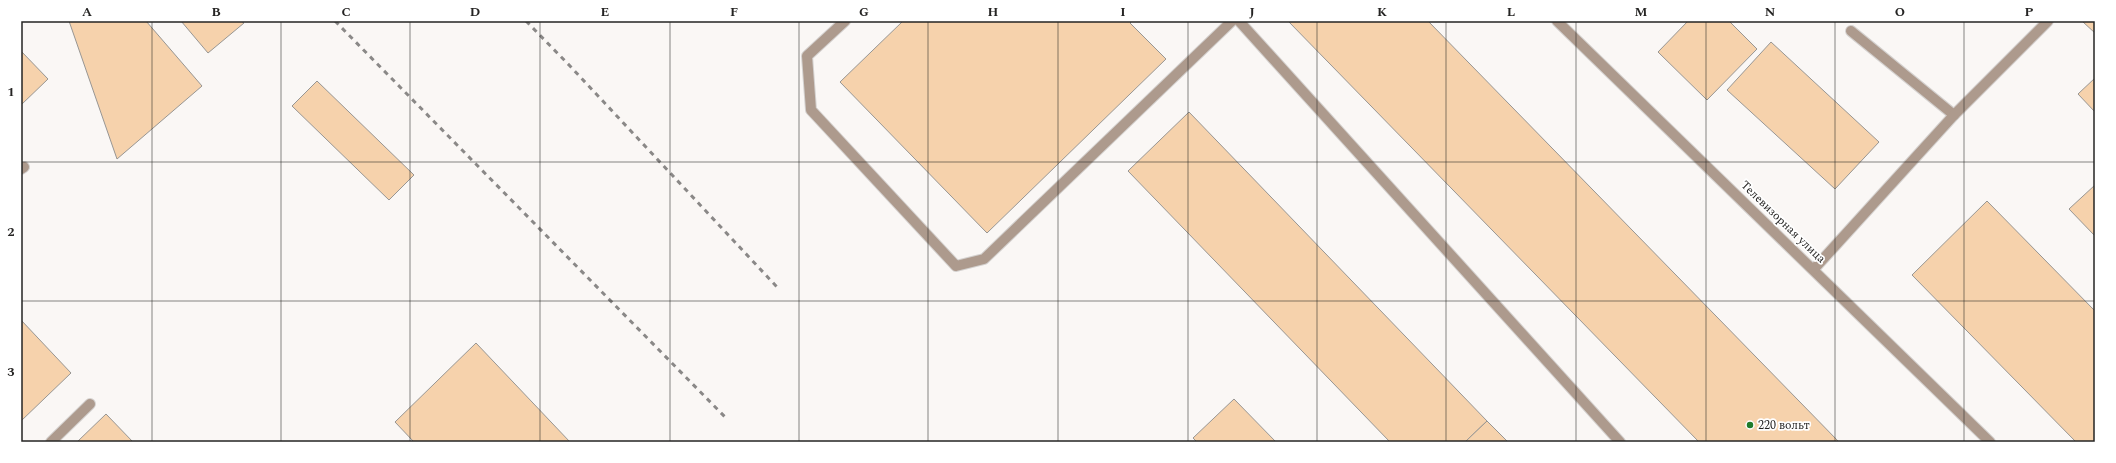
<svg xmlns="http://www.w3.org/2000/svg" width="2116" height="463" font-family="Spectral,serif">
<style>
.building{fill:#f6d2ac;stroke:#989693}
.lines{fill:none;stroke-linecap:round;stroke-linejoin:round}
.minor-casing{stroke:#d4d1cf;stroke-width:12}
.minor{stroke:#ad9a8d;stroke-width:10}
.rail{stroke:#8a8887;stroke-width:3;stroke-dasharray:5 5;stroke-linecap:butt}
.grid{fill:none;stroke:#252423;stroke-width:1;stroke-opacity:0.55}
.poi-dot{fill:#1f7b2b;stroke:#fff;stroke-width:1.5}
.labels{text-anchor:middle;dominant-baseline:central;stroke-width:3.5;stroke-linejoin:round;paint-order:stroke}
.street-label{font-size:12px;fill:#252423;stroke:#fff}
.poi-label{font-size:12px;fill:#252423;stroke:#fff;text-anchor:start}
.neatline{fill:none;stroke:#252423;stroke-width:1.5}
.grid-label{font-size:13px;text-anchor:middle;font-weight:bold;fill:#252423}
</style>
<rect width="100%" height="100%" fill="#faf7f5"/>
<!-- building -->
<g class="building">
<path d="M69 21H146L202 86 117 159Z"/>
<path d="M181 21H241L244 23 208 53Z"/>
<path d="M903 21H1132L1130 23 1166 59 987 233 840 82Z"/>
<path d="M1288 21H1428L1839 442H1699Z"/>
<path d="M1688 21H1729L1757 49 1707 100 1658 52Z"/>
<path d="M2085 21H2095V33L2083 22Z"/>
<path d="M1771 42 1879 142 1835 189 1727 90Z"/>
<path d="M21 51 48 79 21 105Z"/>
<path d="M2095 78V112L2078 94Z"/>
<path d="M317 81 414 175 389 200 292 106Z"/>
<path d="M1189 112 1487 421 1465 442H1390L1128 171Z"/>
<path d="M2095 185V236L2069 209Z"/>
<path d="M1987 201 2095 311V442H2076L1912 275Z"/>
<path d="M21 320 71 373 21 421Z"/>
<path d="M476 343 570 442H414L395 422Z"/>
<path d="M1234 399 1276 442H1197L1193 438Z"/>
<path d="M106 414 133 442H77Z"/>
<path d="M1487 421 1508 442H1465Z"/>
</g>
<g class="lines">
<!-- minor casing -->
<g class="minor-casing">
<g id="minor">
<path d="M845 21 807 56 811 110 956 266 984 259 1232 21"/>
<path d="M1239 21 1620 442"/>
<path d="M1557 21 1990 442"/>
<path d="M1851 31 1954 115"/>
<path d="M21 169 24 167"/>
<path d="M1814 269 1954 115 2048 21"/>
<path d="M51 442 90 404"/>
</g>
</g>
<!-- minor -->
<use href="#minor" class="minor"/>
<!-- rail -->
<g class="rail">
<path d="M335 21 727 419"/>
<path d="M526 21 570 66 777 287"/>
</g>
</g>
<!-- grid -->
<path class="grid" d="M152 21V442M281 21V442M410 21V442M540 21V442M670 21V442M799 21V442M928 21V442M1058 21V442M1188 21V442M1317 21V442M1446 21V442M1576 21V442M1706 21V442M1835 21V442M1964 21V442M21 162H2095M21 301H2095"/>
<!-- markers -->
<circle class="poi-dot" cx="1750" cy="425" r="4"/>
<g class="labels">
<!-- street labels -->
<g class="street-label">
<text transform="translate(1783 222) rotate(44)">Телевизорная улица</text>
</g>
<!-- poi labels -->
<g class="poi-label">
<text x="1758" y="425">220 вольт</text>
</g>
</g>
<!-- border -->
<rect width="2116" height="463" fill="none" stroke="#ffffff" stroke-width="44"/>
<rect x="22" y="22" width="2072" height="419" class="neatline"/>
<g class="grid-label">
<text x="87" y="16">A</text>
<text x="216" y="16">B</text>
<text x="346" y="16">C</text>
<text x="475" y="16">D</text>
<text x="605" y="16">E</text>
<text x="734" y="16">F</text>
<text x="864" y="16">G</text>
<text x="993" y="16">H</text>
<text x="1123" y="16">I</text>
<text x="1252" y="16">J</text>
<text x="1382" y="16">K</text>
<text x="1511" y="16">L</text>
<text x="1641" y="16">M</text>
<text x="1770" y="16">N</text>
<text x="1900" y="16">O</text>
<text x="2029" y="16">P</text>
<text x="11" y="96">1</text>
<text x="11" y="236">2</text>
<text x="11" y="376">3</text>
</g>
</svg>
